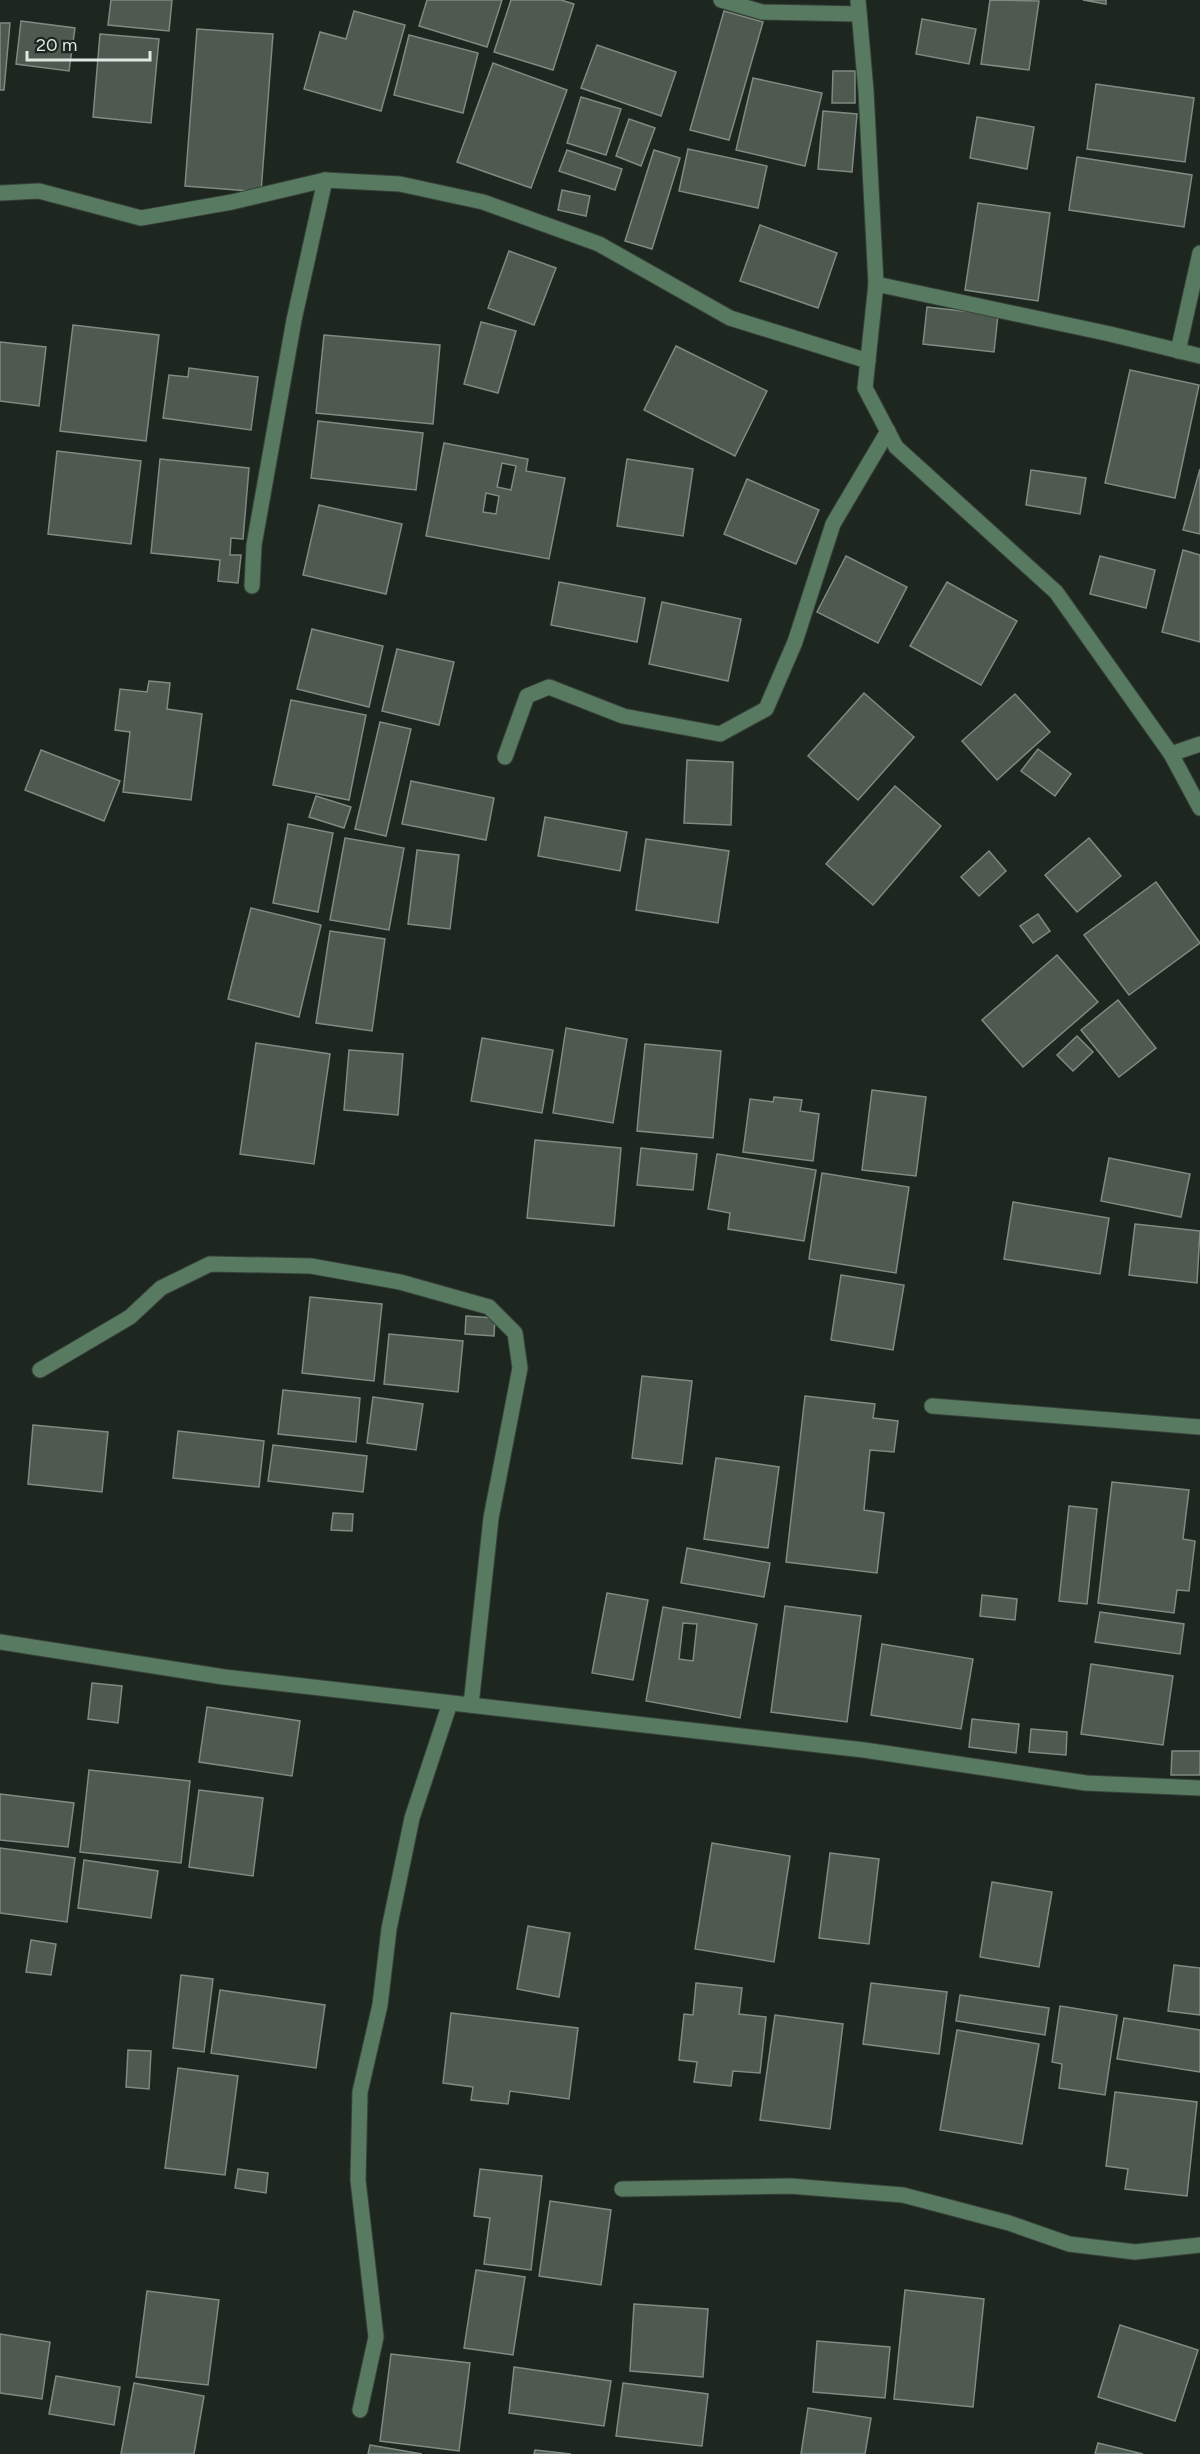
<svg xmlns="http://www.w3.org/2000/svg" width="1200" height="2454" font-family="Figtree,sans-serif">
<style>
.building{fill:#4e5950;stroke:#7e8b81;stroke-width:1.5;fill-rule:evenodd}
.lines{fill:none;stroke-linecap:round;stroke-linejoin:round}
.minor-casing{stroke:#38423b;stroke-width:17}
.minor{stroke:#587a61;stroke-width:15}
</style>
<rect width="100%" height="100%" fill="#1d2720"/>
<!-- building -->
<g class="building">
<path d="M111 0H172L169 31 108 25Z"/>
<path d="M427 0H502L487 47 419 26Z"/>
<path d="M511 0H561L574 4 553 70 494 52Z"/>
<path d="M990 0 1039 1 1029 70 981 64Z"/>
<path d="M1083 0H1106V4Z"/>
<path d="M354 11 405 25 381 111 304 89 320 32 346 39Z"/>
<path d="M724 11 763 22 729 140 690 130Z"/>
<path d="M922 19 976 29 969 64 916 54Z"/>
<path d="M21 21 75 28 69 71 16 64Z"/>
<path d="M0 23H10L4 90H0Z"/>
<path d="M197 29 273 34 261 192 185 186Z"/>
<path d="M100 34 159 39 151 123 93 117Z"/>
<path d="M409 35 478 53 463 113 394 95Z"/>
<path d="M597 45 676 72 661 116 581 88Z"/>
<path d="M493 63 567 90 531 188 457 162Z"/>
<path d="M833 71H855V103H832Z"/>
<path d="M753 78 822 93 805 166 736 150Z"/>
<path d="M1096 84 1194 98 1185 162 1087 149Z"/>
<path d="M581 97 621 109 606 155 567 143Z"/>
<path d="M823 111 857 114 852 172 818 169Z"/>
<path d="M977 117 1034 127 1027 169 970 158Z"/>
<path d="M629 119 655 128 641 166 616 156Z"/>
<path d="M688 149 767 166 758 208 679 191Z"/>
<path d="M567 150 622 169 615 190 559 171Z"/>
<path d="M654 150 680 158 652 249 625 241Z"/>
<path d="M1077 157 1192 175 1184 227 1069 210Z"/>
<path d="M562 190 590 196 586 216 558 210Z"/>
<path d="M978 203 1050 213 1038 301 965 290Z"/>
<path d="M760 225 837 253 818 308 740 281Z"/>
<path d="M509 251 556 268 534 325 488 308Z"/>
<path d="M927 307 998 315 994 352 923 344Z"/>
<path d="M481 322 516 331 498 393 464 384Z"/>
<path d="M73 325 159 335 146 441 60 431Z"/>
<path d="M324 335 440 345 433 424 316 413Z"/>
<path d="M0 342 46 347 39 406 0 401Z"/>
<path d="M676 346 767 391 735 456 644 410Z"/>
<path d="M189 368 258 377 251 430 163 418 169 375 188 377Z"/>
<path d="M1130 370 1199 385 1175 498 1105 483Z"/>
<path d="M318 421 423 433 416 490 311 478Z"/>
<path d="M444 443 528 459 526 471 565 478 549 559 426 536ZM502 463 516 466 511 490 497 487ZM486 493 499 496 496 514 483 512Z"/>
<path d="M57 451 141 461 131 544 48 534Z"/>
<path d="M160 459 249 468 243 539 231 538 230 555H241L238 583 218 581 220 560 151 553Z"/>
<path d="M627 459 693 469 683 536 617 526Z"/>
<path d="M1200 469V534L1183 530Z"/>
<path d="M1031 470 1086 478 1080 514 1026 505Z"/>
<path d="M747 479 819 510 796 564 724 534Z"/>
<path d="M319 505 402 524 386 594 303 575Z"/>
<path d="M1183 550 1200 555V642L1162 632Z"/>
<path d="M846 556 907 587 878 643 817 612Z"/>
<path d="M1100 556 1155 570 1146 608 1090 594Z"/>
<path d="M559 582 645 598 637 642 551 625Z"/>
<path d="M947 582 1017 621 981 685 910 646Z"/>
<path d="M662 602 741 619 728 681 649 664Z"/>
<path d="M312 629 383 646 369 707 297 689Z"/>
<path d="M397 649 454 662 439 725 382 711Z"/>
<path d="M149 681 170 683 167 709 202 714 191 800 123 792 130 732 115 730 120 689 147 692Z"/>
<path d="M864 693 914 737 858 800 808 756Z"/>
<path d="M1015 694 1050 732 997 780 962 741Z"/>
<path d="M291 700 366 715 349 800 273 785Z"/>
<path d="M380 722 411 729 386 836 355 829Z"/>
<path d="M1038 749 1071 774 1055 796 1021 771Z"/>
<path d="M41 750 120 781 104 821 25 790Z"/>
<path d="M687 760 733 762 731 825 684 823Z"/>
<path d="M411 781 494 798 486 840 402 824Z"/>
<path d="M895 786 941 826 873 905 826 864Z"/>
<path d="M316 796 351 807 344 828 309 817Z"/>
<path d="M545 817 627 832 620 871 538 856Z"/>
<path d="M288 824 333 833 318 912 273 903Z"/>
<path d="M345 838 404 848 389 930 330 920Z"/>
<path d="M1089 838 1121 876 1077 912 1045 875Z"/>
<path d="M646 839 729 851 718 923 636 910Z"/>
<path d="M417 850 459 855 450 929 408 924Z"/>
<path d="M989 851 1006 871 979 896 961 877Z"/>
<path d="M1156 882 1200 943 1129 995 1084 935Z"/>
<path d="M251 908 321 925 299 1017 228 999Z"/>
<path d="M1038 914 1050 931 1033 943 1020 926Z"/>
<path d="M330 931 385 939 372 1031 316 1023Z"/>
<path d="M1057 955 1098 1002 1023 1067 982 1020Z"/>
<path d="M1118 1000 1156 1048 1119 1077 1081 1030Z"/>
<path d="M566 1028 627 1039 613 1123 553 1113Z"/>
<path d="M1077 1036 1093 1052 1073 1071 1057 1055Z"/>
<path d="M482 1038 553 1050 542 1113 471 1101Z"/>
<path d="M256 1043 330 1054 314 1164 240 1154Z"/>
<path d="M645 1044 721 1051 713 1138 637 1131Z"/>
<path d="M349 1050 403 1054 398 1115 344 1110Z"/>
<path d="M872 1090 926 1097 916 1176 862 1170Z"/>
<path d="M774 1097 802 1100 800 1111 819 1114 813 1161 743 1152 750 1099 773 1102Z"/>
<path d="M535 1140 621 1148 614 1226 527 1218Z"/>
<path d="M641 1148 697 1154 693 1190 637 1185Z"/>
<path d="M717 1154 816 1170 804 1241 728 1229 730 1213 708 1209Z"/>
<path d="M1109 1158 1190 1174 1181 1217 1101 1201Z"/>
<path d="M822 1173 909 1187 896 1273 809 1259Z"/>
<path d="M1013 1202 1109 1218 1100 1274 1004 1259Z"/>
<path d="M1135 1224 1200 1231 1197 1283 1129 1275Z"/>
<path d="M841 1275 904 1285 893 1350 831 1340Z"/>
<path d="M310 1297 382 1304 374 1381 302 1373Z"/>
<path d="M466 1316 495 1318 494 1336 465 1334Z"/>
<path d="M389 1334 463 1341 458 1392 384 1384Z"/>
<path d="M642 1376 692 1381 682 1464 632 1458Z"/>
<path d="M283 1390 360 1398 356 1442 278 1434Z"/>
<path d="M805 1396 875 1404 873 1418 898 1421 894 1452 870 1450 864 1510 884 1513 877 1573 786 1562Z"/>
<path d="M373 1397 423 1404 416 1450 367 1443Z"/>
<path d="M33 1425 108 1432 102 1492 28 1484Z"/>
<path d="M178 1431 264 1441 259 1487 173 1478Z"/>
<path d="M273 1445 367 1456 363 1492 268 1481Z"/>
<path d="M716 1458 779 1467 768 1548 704 1539Z"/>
<path d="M1112 1482 1189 1490 1183 1539 1195 1541 1189 1591 1177 1590 1174 1613 1098 1603Z"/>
<path d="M1069 1506 1097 1509 1087 1604 1059 1601Z"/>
<path d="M333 1513 353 1514 352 1531 331 1530Z"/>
<path d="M687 1548 770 1563 764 1597 681 1583Z"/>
<path d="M607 1593 648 1600 633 1680 592 1673Z"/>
<path d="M982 1595 1017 1599 1015 1620 980 1616Z"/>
<path d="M785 1606 861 1616 847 1722 771 1712Z"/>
<path d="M663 1607 757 1624 740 1718 646 1701ZM683 1623 697 1624 693 1661 679 1659Z"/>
<path d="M1100 1612 1184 1624 1180 1654 1095 1642Z"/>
<path d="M882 1644 973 1659 961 1729 871 1715Z"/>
<path d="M1091 1664 1173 1676 1163 1745 1081 1734Z"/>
<path d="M92 1683 122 1686 118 1723 88 1719Z"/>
<path d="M207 1707 300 1721 292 1776 199 1762Z"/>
<path d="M972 1719 1019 1724 1016 1753 969 1747Z"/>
<path d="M1031 1729 1067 1732 1066 1755 1029 1752Z"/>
<path d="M1172 1751H1200V1775H1171Z"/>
<path d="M89 1770 190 1781 181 1863 80 1852Z"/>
<path d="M199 1790 263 1798 253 1876 189 1867Z"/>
<path d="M0 1794 74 1803 68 1847 0 1840Z"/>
<path d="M712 1843 790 1856 774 1962 695 1949Z"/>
<path d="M0 1848 75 1858 67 1922 0 1913Z"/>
<path d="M830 1853 879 1859 869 1944 819 1938Z"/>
<path d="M84 1860 158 1871 151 1918 78 1908Z"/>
<path d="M992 1882 1052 1892 1039 1967 980 1957Z"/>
<path d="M528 1926 570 1933 559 1997 517 1989Z"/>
<path d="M31 1940 56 1944 51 1975 26 1972Z"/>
<path d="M1174 1965 1200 1968V2015L1168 2011Z"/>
<path d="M181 1975 213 1979 204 2052 173 2048Z"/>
<path d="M696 1983 742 1988 739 2014 766 2017 760 2073 733 2071 731 2086 694 2082 697 2062 679 2060 684 2014 693 2015Z"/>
<path d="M871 1983 947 1992 939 2054 863 2044Z"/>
<path d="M220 1990 325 2005 316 2068 211 2053Z"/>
<path d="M960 1995 1049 2008 1045 2035 956 2021Z"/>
<path d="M1060 2006 1117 2015 1105 2095 1059 2088 1062 2064 1052 2062Z"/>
<path d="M451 2013 578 2028 569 2099 510 2091 508 2104 471 2100 473 2087 443 2083Z"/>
<path d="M775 2015 843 2024 830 2129 760 2120Z"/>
<path d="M1124 2018 1200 2030V2072L1117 2059Z"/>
<path d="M957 2030 1039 2044 1022 2144 940 2130Z"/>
<path d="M128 2050 151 2051 149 2089 126 2087Z"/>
<path d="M178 2068 238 2076 225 2175 165 2168Z"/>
<path d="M1115 2092 1197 2102 1187 2196 1125 2189 1128 2169 1106 2166Z"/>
<path d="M238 2169 268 2173 266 2193 235 2188Z"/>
<path d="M480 2169 542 2176 531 2270 484 2264 490 2218 474 2216Z"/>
<path d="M550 2201 611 2210 601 2285 539 2276Z"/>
<path d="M476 2270 525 2277 513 2355 464 2348Z"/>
<path d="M905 2290 984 2299 973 2407 894 2399Z"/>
<path d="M147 2291 219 2300 208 2385 136 2377Z"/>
<path d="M634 2304 708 2309 703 2377 630 2371Z"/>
<path d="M1120 2325 1198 2350 1175 2421 1098 2397Z"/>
<path d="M0 2334 50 2342 42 2399 0 2393Z"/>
<path d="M817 2341 890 2347 885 2398 813 2392Z"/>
<path d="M391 2354 470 2363 459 2451 380 2441Z"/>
<path d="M514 2367 611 2381 604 2426 509 2413Z"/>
<path d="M56 2376 120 2387 114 2425 49 2414Z"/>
<path d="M134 2383 204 2396 194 2454H121Z"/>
<path d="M623 2383 708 2394 702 2446 616 2436Z"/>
<path d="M808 2408 871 2418 865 2454H801Z"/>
<path d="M1098 2443 1143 2454H1095Z"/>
<path d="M370 2445 422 2454H368Z"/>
<path d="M535 2450 571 2454H534Z"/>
</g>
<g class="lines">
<!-- minor casing -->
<g class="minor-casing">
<g id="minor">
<path d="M721 0 762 12 859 14"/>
<path d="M858 0 866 91 876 284 865 388 896 447 1056 592 1171 754 1200 808"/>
<path d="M0 193 39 191 141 218 232 202 325 180 400 184 483 202 599 244 730 318 868 361"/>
<path d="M876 284 1110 334 1200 356"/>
<path d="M1178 351 1200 253"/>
<path d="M252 586 254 545 294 320 325 180"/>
<path d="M1171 754 1200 744"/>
<path d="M505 757 527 696 549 687 623 716 720 734 766 709 795 642 833 524 888 431"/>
<path d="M40 1370 130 1317 161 1288 210 1264 311 1266 400 1282 489 1307 515 1333 520 1368 491 1518 471 1705"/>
<path d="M932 1406 1200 1427"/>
<path d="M0 1642 224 1677 864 1750 1086 1783 1200 1788"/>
<path d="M622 2189 790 2186 903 2195 1009 2223 1069 2244 1135 2252 1200 2245"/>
<path d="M360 2410 376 2337 358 2180 360 2092 380 2005 389 1929 412 1818 450 1703"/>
</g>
</g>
<!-- minor -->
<use href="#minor" class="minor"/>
</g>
<!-- scale -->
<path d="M27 51v9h123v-9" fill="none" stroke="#e1e8e3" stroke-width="3"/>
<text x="36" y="51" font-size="18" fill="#e1e8e3" stroke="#1d2720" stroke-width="4.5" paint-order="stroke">20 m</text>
</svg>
